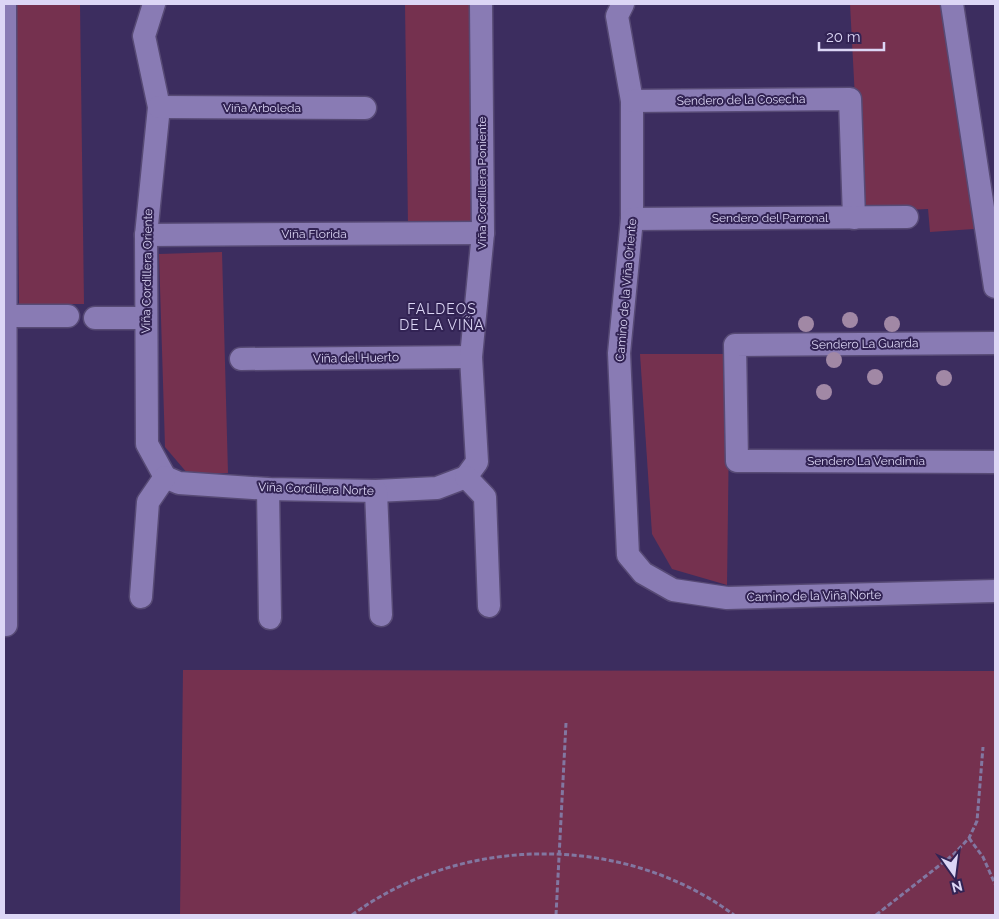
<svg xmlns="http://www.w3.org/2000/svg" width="999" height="919" font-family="Raleway,sans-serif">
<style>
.green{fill:#75314f}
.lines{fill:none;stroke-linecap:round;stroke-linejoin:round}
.street-casing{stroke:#574a75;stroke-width:25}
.path{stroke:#8277a1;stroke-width:3;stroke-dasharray:5 2.5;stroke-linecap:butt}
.street{stroke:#897bb4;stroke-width:22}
.tree{fill:#a188a5}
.labels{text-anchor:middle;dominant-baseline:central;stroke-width:4;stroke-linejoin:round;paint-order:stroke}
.street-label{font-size:12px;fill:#dcd6f5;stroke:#322354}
.neighbourhood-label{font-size:14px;letter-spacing:1px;fill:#dcd6f5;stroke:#322354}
</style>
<rect width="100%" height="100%" fill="#3c2d5f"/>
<!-- green -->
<g class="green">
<path d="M16 4H80L84 304H19Z"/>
<path d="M405 4H470L471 220 465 226H408Z"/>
<path d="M850 4H941L944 10 974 229 930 232 928 209 861 212Z"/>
<path d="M222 252 228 473 188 474 165 447 159 254Z"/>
<path d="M640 354H730L727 585 672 569 652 534Z"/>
<path d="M183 670 995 671V915H180Z"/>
</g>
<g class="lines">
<!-- street casing -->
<g class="street-casing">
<g id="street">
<path d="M5 4 6 625"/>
<path d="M154 4 144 36 159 107 146 235 147 444 165 477"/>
<path d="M623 4 617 16 632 101V219L619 353 628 555 643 573 673 590 727 598 995 591"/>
<path d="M952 4 995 287"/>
<path d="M632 101 850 99 854 218"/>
<path d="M159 107 365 108"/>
<path d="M632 219 907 217"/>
<path d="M146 235 483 233"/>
<path d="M5 316H68"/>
<path d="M95 318H145"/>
<path d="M995 343 735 345 737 461 995 462"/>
<path d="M241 359 471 357"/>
<path d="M165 477 179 483 268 489 376 491 437 488 466 477"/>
<path d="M466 477 477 462 471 357 483 233 481 4"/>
<path d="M466 477 485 497 489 606"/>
<path d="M268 489 270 618"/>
<path d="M376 491 381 615"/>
<path d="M141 597 148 502 165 477"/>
</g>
</g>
<!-- path -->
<g class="path">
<path d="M969 838 983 857 995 884"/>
<path d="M352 915C462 834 624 833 734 915"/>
<path d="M556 915 566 723"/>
<path d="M876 915 954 854 969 838 977 821 983 747"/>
</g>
<!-- street -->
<use href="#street" class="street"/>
</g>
<!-- trees -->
<g class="tree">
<circle cx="850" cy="320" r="8"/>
<circle cx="806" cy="324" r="8"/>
<circle cx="892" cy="324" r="8"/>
<circle cx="834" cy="360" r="8"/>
<circle cx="875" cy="377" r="8"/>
<circle cx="944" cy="378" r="8"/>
<circle cx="824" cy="392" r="8"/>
</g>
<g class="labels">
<!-- street labels -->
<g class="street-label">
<text transform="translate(741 100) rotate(-1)">Sendero de la Cosecha</text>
<text x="262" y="108">Viña Arboleda</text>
<text transform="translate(482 183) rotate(-90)">Viña Cordillera Poniente</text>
<text x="770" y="218">Sendero del Parronal</text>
<text x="314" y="234">Viña Florida</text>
<text transform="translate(147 271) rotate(-89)">Viña Cordillera Oriente</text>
<text transform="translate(626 290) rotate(-85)">Camino de la Viña Oriente</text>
<text transform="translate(865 344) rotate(-1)">Sendero La Guarda</text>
<text transform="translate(356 358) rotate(-1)">Viña del Huerto</text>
<text x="866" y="461">Sendero La Vendimia</text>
<text transform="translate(316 489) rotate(2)">Viña Cordillera Norte</text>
<text transform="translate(814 596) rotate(-1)">Camino de la Viña Norte</text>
</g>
<!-- neighbourhood labels -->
<g class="neighbourhood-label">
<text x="442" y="309">FALDEOS<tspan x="442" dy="16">DE LA VIÑA</tspan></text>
</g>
</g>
<!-- border -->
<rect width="999" height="919" fill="none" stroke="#dcd6f5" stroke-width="10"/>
<!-- north arrow -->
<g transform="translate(954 874) rotate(166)" stroke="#322354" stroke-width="4" paint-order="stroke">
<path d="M0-4L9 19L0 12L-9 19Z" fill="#dcd6f5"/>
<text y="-8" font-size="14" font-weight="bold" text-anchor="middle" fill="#dcd6f5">N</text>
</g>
<!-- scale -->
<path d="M819 42v8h65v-8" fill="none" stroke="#dcd6f5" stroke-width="2.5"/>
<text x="826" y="42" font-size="15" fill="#dcd6f5" stroke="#322354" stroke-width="4" paint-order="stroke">20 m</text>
</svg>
